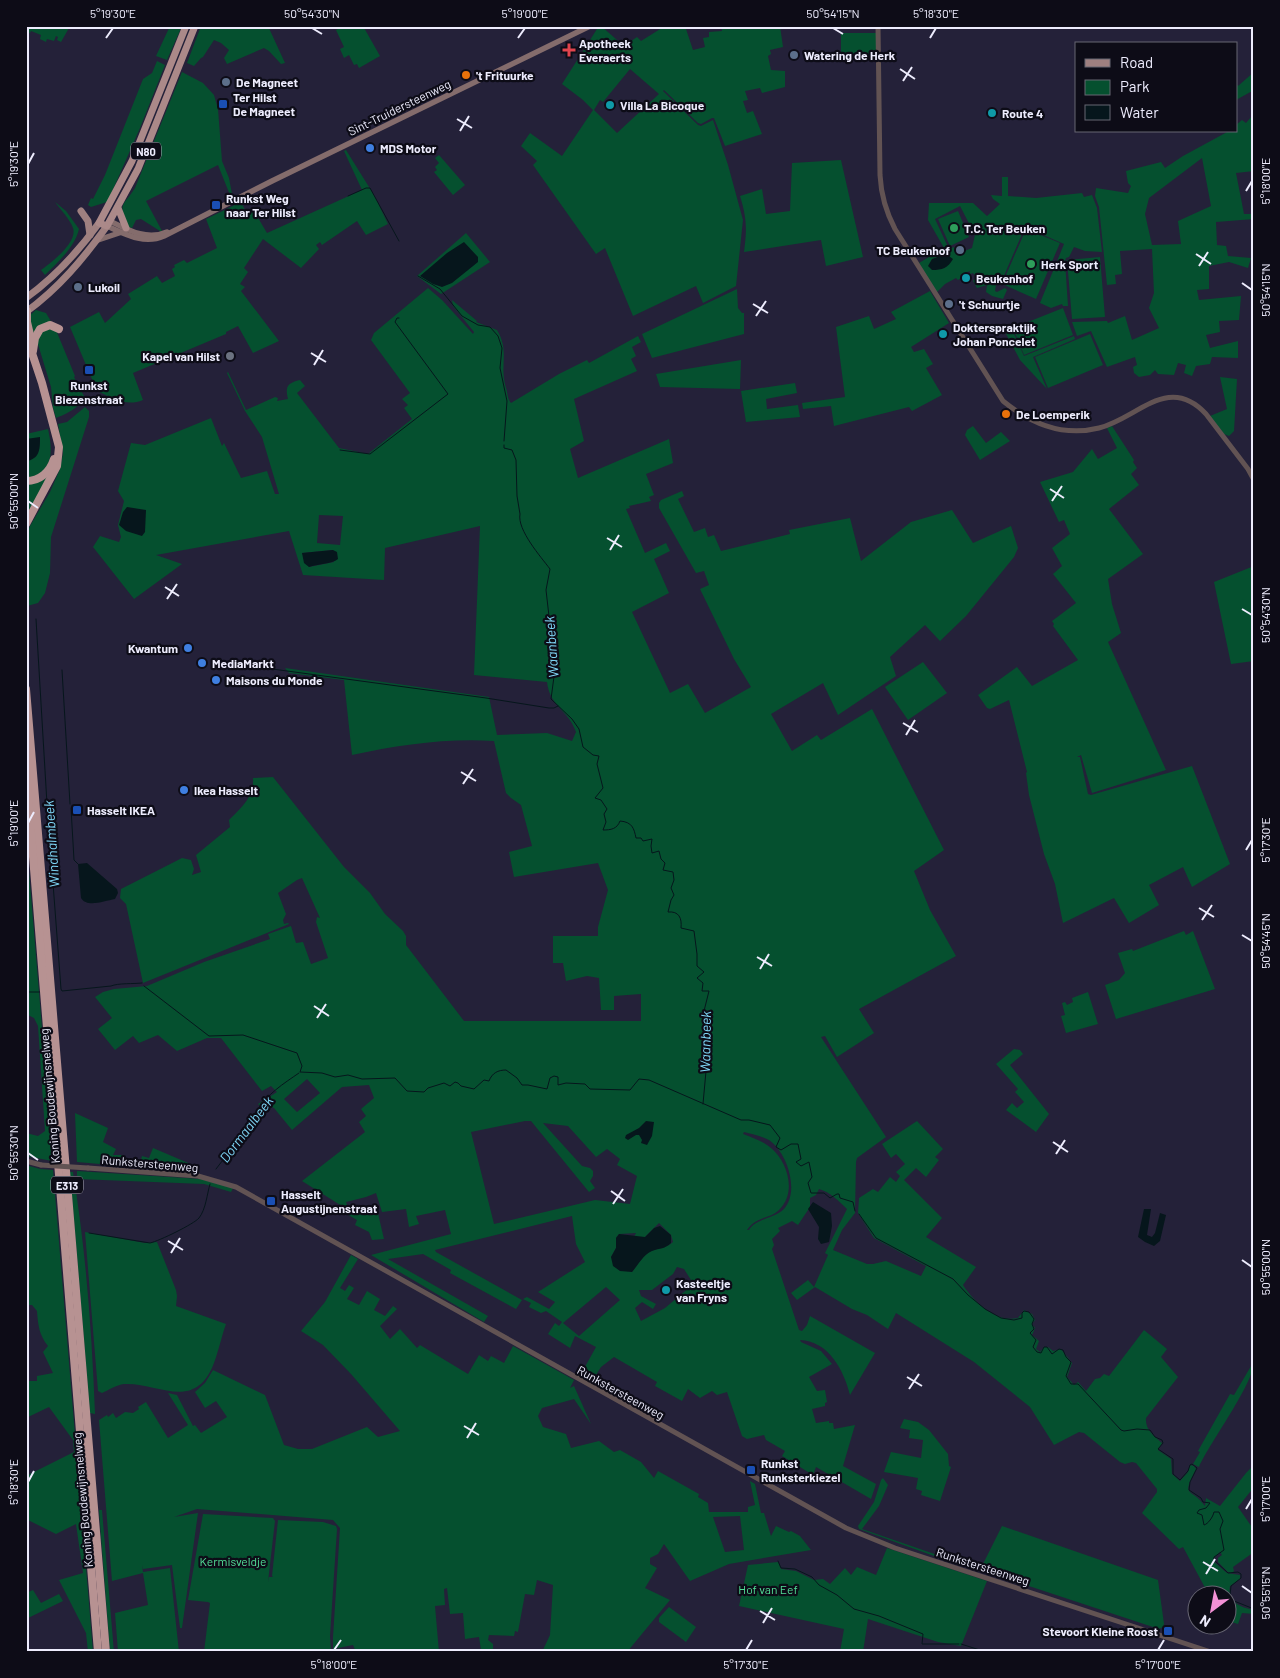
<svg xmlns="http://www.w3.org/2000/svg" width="1280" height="1678" font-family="Barlow,sans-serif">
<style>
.green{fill:#05502f;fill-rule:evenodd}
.water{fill:#06161c}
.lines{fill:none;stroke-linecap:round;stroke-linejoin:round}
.stream{stroke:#06161c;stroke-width:1}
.tertiary{stroke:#625353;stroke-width:5}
.secondary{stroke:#846c6c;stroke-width:5.5}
.primary{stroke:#9f8080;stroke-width:7}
.trunk{stroke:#ab8989;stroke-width:7}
.motorway{stroke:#b79292;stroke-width:8}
.tertiary-bridge{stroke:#625353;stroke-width:5}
.ticks{fill:none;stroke:#edecfd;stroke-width:2}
.health-dot{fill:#e0444e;stroke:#0d0c17;stroke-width:2}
.service-dot{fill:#5c6f8a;stroke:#0d0c17;stroke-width:2}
.food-dot{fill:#e8710a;stroke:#0d0c17;stroke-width:2}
.transit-dot{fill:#1a4fb4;stroke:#0d0c17;stroke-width:2}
.culture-dot{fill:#0f9aa8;stroke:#0d0c17;stroke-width:2}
.shop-dot{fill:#3f7fe0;stroke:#0d0c17;stroke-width:2}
.leisure-dot{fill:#2e9e5b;stroke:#0d0c17;stroke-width:2}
.worship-dot{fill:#6b7280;stroke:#0d0c17;stroke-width:2}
.labels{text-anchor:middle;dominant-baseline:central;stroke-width:4.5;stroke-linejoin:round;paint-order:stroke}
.shield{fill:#0d0c17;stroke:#aaa9b8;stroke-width:1}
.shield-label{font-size:11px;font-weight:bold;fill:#edecfd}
.poi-label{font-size:12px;font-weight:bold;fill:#edecfd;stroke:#0d0c17;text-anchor:start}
.street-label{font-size:12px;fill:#edecfd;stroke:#0d0c17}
.park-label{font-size:12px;fill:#53df98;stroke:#0d0c17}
.water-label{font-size:14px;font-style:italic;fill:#7ed5f5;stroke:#0d0c17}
.neatline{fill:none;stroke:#edecfd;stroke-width:2}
.ticks-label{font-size:12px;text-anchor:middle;fill:#edecfd}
</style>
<rect width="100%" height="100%" fill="#242139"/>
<!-- green -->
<g class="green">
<path d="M26 26H66L69 28 61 42 57 40 58 37 56 36 54 41 47 39 46 42 40 39 41 35 31 31 30 33 26 32Z"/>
<path d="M170 26H182L167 60 156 56Z"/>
<path d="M201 26H268L285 63 281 64 269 51 264 48 227 64 224 58 229 50 221 43 214 40 203 57 201 58 194 66 187 63Z"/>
<path d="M344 26H363L380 56 359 68 357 64 354 65 349 55 344 58 340 49 344 47 336 30Z"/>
<path d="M601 26 624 46 637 37 641 41 665 26H685L693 50 705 47 703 38 709 37V32L722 31 721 26H780L783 47 770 50 771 54 768 56 771 70 785 71V87L762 93 760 88 745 91 748 100 743 101 747 113 753 111 762 134 725 146 714 118H712L701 124 698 123 664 90 663 91 698 125 701 126 713 120 728 165 743 220 736 286 703 303 696 286 633 316 605 248 596 254 533 165 537 161 521 146 530 133 562 156 593 110 583 100 562 84 597 29ZM630 69 659 94 617 133 594 110 600 100 603 102Z"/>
<rect x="841" y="33" width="35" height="23"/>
<path d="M157 61 165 65 140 128 111 194 107 202 91 207 88 205 91 198 93 199 105 175 143 79 152 73Z"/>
<path d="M182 72 203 83 214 95 218 109 222 161 229 178 232 194 230 195 218 165 146 201 162 231H160L141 219 136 220 132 228 128 227C118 202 122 208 135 188Z"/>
<path d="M1254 72V90L1236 100V83L1238 86Z"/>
<path d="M1252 116 1254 118V171L1236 173 1244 214H1254V219L1216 222 1217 245 1226 246 1228 256 1251 258 1248 268 1229 262 1209 266V289L1197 290 1199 300 1241 296 1239 320 1219 321 1220 332 1206 335 1210 348 1238 341V358L1212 357 1210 364 1196 366 1192 376 1184 373 1186 365 1178 363 1174 375 1158 374 1155 370 1150 375 1139 377 1134 373 1133 367 1137 365 1135 357 1107 367 1091 331 1077 336 1072 322 1107 321 1108 323 1125 316 1132 340 1159 328 1149 308 1154 293 1152 249 1120 251 1122 274 1115 275 1116 284 1107 285 1099 207 1095 196 1096 188 1128 193 1131 186 1128 183 1126 171 1161 162 1165 168 1183 156 1229 131H1236V125L1242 120 1246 123ZM1202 158 1211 206 1178 221 1181 244 1152 245 1145 214 1149 198Z"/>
<path d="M346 150 374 195 388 224 366 235 357 221 322 245 320 242 316 245 319 249 301 268 263 239 244 268 248 272 240 284 245 287 241 291 279 341 253 353 238 326 226 332V334L133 373 143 400C126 407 113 398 97 391L70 327 99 312 105 323 131 299 128 294 157 276 162 283 175 276 172 269 175 267 174 265 184 260 187 263 217 248 206 219 241 202 247 214 254 211 267 233 362 190 344 151Z"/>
<path d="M439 155 465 185 453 195 434 172 437 170 435 167 439 163 435 158Z"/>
<path d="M841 160 863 257 826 266 821 240 744 252C747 229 747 219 740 196L762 189 766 214 790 211 792 163Z"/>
<path d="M1002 177H1008V196L1036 198 1082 193 1084 197 1092 195 1097 208 1102 252 1085 251 1074 247 1069 257 1066 258 1065 261 1068 306H1063L1062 304 1051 308 1040 303 1064 244 1025 227 1000 285H996L995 291 997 292 1005 288 1007 290 1003 299 992 296 986 292 987 285 977 288 973 281 976 277 973 273 970 274V271L960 275 961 278 958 280 956 278 945 284 936 293 919 263 944 248 928 220 929 203H973L987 216 1000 204 993 199 991 195 1002 196ZM960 206 975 235 972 248 957 254 954 247 949 249 948 247 935 219Z"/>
<path d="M55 202 66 211 79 229C75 247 57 263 45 275L41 270C51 263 78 242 73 228 70 219 60 209 55 202Z"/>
<path d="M958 211 969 237 950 246 938 219Z"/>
<path d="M1026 229 1060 243 1036 299 1002 284Z"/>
<path d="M466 233 490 262 441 294 417 276Z"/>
<path d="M1100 257 1105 317 1072 319 1067 260Z"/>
<path d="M428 288 442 300 473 334 474 332 453 306 452 300 477 321 476 322 497 330C510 351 499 366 506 388 508 394 507 398 511 403L559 374 587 360 589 363 638 336 641 342 632 347 636 356 631 359 637 371 574 399 584 441 570 449 578 478 669 439 673 463 646 474 654 495 649 497 651 501 629 506 630 508 626 509 645 553 666 543 670 551 654 559 669 593 632 612 670 693 688 684 705 713 751 687 734 659 700 589 709 585 704 571 696 573 659 508V503L661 500 682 491 684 496 678 499 694 532 705 528 708 537 714 535 721 551 790 534 789 530 850 518 861 561 911 522 952 510 973 543 1011 526 1018 548 1014 557 966 616 940 641 925 625 890 657 896 676 838 715 823 683 771 714 792 751 817 735 821 740 872 709 944 850 914 871 930 910 956 956 859 1009 874 1033 837 1057 825 1036 821 1037 886 1137 857 1158 856 1162 855 1213 842 1230 833 1250 867 1264H873L886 1261 921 1276 926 1266 874 1238 858 1213 859 1198 873 1189 878 1192 890 1177 896 1182 900 1176 896 1172 905 1164 896 1154 891 1158 882 1144 917 1121 943 1149 935 1157 939 1160 926 1177 916 1168 904 1180 942 1218 926 1237 976 1267 963 1285C974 1302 996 1323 1018 1318L1024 1310 1032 1314 1035 1320 1032 1324 1035 1328 1032 1335 1039 1341 1036 1349 1040 1352 1044 1347H1048L1053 1351 1061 1349 1072 1363 1067 1377 1074 1385 1078 1382 1086 1391 1095 1379 1100 1378 1104 1374 1109 1376 1144 1330 1167 1349 1161 1357 1178 1377 1146 1418C1145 1430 1154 1436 1162 1443L1158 1450 1171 1459 1172 1474 1180 1481 1188 1472 1190 1465 1194 1466 1196 1469C1181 1499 1190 1486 1205 1506L1206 1498 1220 1506 1246 1473 1254 1465V1487L1238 1507 1254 1530V1552L1233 1567 1234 1571 1232 1573 1228 1572 1218 1562V1558L1222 1555 1220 1552 1213 1559 1214 1562 1227 1573 1240 1575V1579L1230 1586C1227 1602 1240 1607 1254 1610V1614L1242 1613 1238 1624 1228 1621V1596L1209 1595 1183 1547 1179 1549 1142 1513 1157 1492V1489L1136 1463 1132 1462 1125 1464 1120 1462 1084 1433 1079 1432 1054 1445 1030 1407 974 1362 896 1313 888 1329 867 1315 852 1309 815 1287 797 1300 791 1293 808 1280 814 1287 828 1255 825 1253 847 1209C839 1201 830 1192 819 1189L816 1195 810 1198V1207L798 1225 792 1221 778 1228 780 1231 772 1239 774 1245 772 1249 799 1330 802 1331 807 1325 810 1316 875 1353 850 1395C844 1371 829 1341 800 1340L801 1342 821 1351 832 1364 809 1377 817 1391 825 1390 827 1402 825 1403V1406L812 1409 816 1423 829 1421V1423H833L834 1429 855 1425 843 1466 876 1484 871 1499 816 1467 813 1475 782 1456 785 1451 766 1440 764 1435 747 1439 742 1436 727 1392 717 1395 712 1391 700 1398 688 1389 682 1401 655 1386 657 1382 614 1357 601 1367 592 1381 581 1374 596 1347 575 1336 570 1348 548 1334 555 1323 559 1326 562 1322 546 1311 541 1313 529 1307 531 1303 523 1299 527 1297 549 1309 555 1302 538 1292 585 1262 576 1244 572 1216 435 1250 436 1252 522 1300 516 1309 450 1273 451 1270 423 1254 388 1259 488 1316 484 1322 371 1255 451 1234 445 1210 416 1216 419 1224 409 1227 406 1209 382 1212 376 1193 366 1197 346 1202 349 1211 376 1205 384 1239 372 1240 369 1232 355 1225 357 1220 343 1212 345 1208 302 1181 365 1132 359 1122 366 1116 361 1109 374 1098 369 1085 342 1087 292 1130 274 1108 267 1105 262 1108 258 1104 277 1092 271 1086 262 1091 221 1038H207L177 1051 158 1035 139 1043 133 1036 115 1050 98 1029 112 1018 95 997 103 992 114 989 147 986 204 962 270 939 268 934 291 926 296 943 303 942 311 964 328 958 316 922 317 917 320 918 302 878 297 880 278 893 286 914 283 920 284 924 288 923 289 924 143 983 126 904 120 898 121 889 182 858 191 860 194 869 192 875 201 872 196 855 230 827 229 820C242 807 254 797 253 778L273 777 344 867 370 893 385 914 403 931 406 936V945L464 1021H641V994L614 996V1010H601L599 978 587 976 566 981 563 963H553V936H598V927L608 890 598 863 514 877 509 852 532 846 521 805 511 798 506 793 494 741C446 738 399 745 352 755L344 680 289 673 285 668 489 697 497 735 547 733 572 741 576 732C568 709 550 707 547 682L474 675 480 526 385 548 384 580 303 575 289 531 156 555 182 564 134 599 93 547 100 536 119 542 121 537 118 525 124 501 118 491 131 443 145 445 211 418 222 446 224 443 241 478 267 471 275 494H279L262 437 245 411 227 373 228 372 246 410 275 397 278 398 277 401 288 399C285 387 287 383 300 380L305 386 297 393 339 448 368 454 412 419 404 408 408 405 402 399 410 393 371 340 374 333ZM319 515 343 516 340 545 317 543ZM333 550 334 562 309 567 302 553ZM307 1079 320 1093 297 1112 284 1099ZM525 1121H531L589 1192 595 1188 590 1181 593 1176V1171L590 1168 582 1166 543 1123 568 1126 596 1157 607 1149 620 1159 617 1165 637 1176 630 1204 595 1200 494 1224 471 1132ZM744 1132C752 1134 762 1136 769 1140 787 1152 800 1191 784 1209 774 1219 756 1218 749 1230H747C756 1216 768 1220 779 1210 797 1193 788 1162 771 1148 763 1141 753 1138 743 1134ZM659 1223 671 1235 673 1242C665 1249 660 1247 651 1251 643 1255 637 1265 632 1272L611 1257 616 1248V1238L619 1234 636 1233 634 1237H645ZM677 1267 684 1269 691 1280 688 1282 690 1287 665 1308 641 1321 635 1308 642 1302 653 1309 656 1304 641 1296 639 1290H652L673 1274ZM606 1287 620 1300 579 1336 563 1323Z"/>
<path d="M737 289 738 308 742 313H744V334L652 358 642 334Z"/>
<path d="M930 291 949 323 911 347 914 352 924 349 933 364 926 368 942 395 912 411 909 407 834 426 831 406 803 409 802 403 845 397 836 327 869 316 874 329 896 319 891 312Z"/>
<path d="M1063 308 1073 335 1024 355 1013 328Z"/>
<path d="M36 310 46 313 52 323 33 336 29 316Z"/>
<path d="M46 327 56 330 75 376 74 377 85 398C81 406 65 415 56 418L53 408 51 387 37 341 38 336Z"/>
<path d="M1011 327 1024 356 1074 336 1075 339 1033 357 1047 389 1020 360 1004 330Z"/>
<path d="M1090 334 1103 365 1048 388 1035 357Z"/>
<path d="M741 360 740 389 660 387 656 374Z"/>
<path d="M1220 377 1237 379 1234 431 1229 436 1224 434 1210 416 1227 409Z"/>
<path d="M795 383 797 393 766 399 767 409 798 405 800 417 746 422 741 391Z"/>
<path d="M85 407 89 411V417L51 537 50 573 45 593 38 603 27 606 26 537 30 526 50 492 60 469 63 453 58 424 67 422Z"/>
<path d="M973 426 986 443 1001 432 1010 441 980 460 965 435 967 430Z"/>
<path d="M1112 426 1134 460 1133 462 1137 468 1131 474 1139 485 1109 509 1143 554 1108 579 1112 604 1121 633 1108 642 1166 770 1092 793 1081 755 1077 757H1080L1088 794 1091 795 1192 766 1230 864 1192 887 1183 867 1149 885 1159 905 1129 923 1114 898 1063 923 1055 884 1044 854 1029 795 1026 773 1027 772 1009 700 990 709 987 708 978 695 1017 667 1032 686 1078 660 1053 626 1054 624 1052 621 1076 603 1053 574 1062 566 1052 548 1070 534 1064 520 1059 522 1040 482 1073 472 1092 449 1098 459 1117 448 1107 428Z"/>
<path d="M48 429C53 451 54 474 26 478V461L31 460 29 438 26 439V434Z"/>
<path d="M51 470 26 518V484Z"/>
<path d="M1254 566V661L1231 664 1214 582Z"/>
<path d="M923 662 947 693 908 720 885 687Z"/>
<path d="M26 836 50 1124 52 1161 26 1156V1133L38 1136 45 1131 38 1026 34 1018 26 1014Z"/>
<path d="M1184 931 1186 935 1193 931 1215 989 1116 1019 1105 985 1119 980 1125 973 1118 953 1132 949 1133 951Z"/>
<path d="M1088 992 1098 1024 1066 1033 1061 1016 1065 1015 1062 1003 1065 1002 1067 1005 1073 1002 1072 998Z"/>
<path d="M1014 1049 1020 1050 1023 1054 1010 1065 1049 1114 1036 1132 1006 1110 1012 1103 1017 1108 1024 1102 1015 1092 1018 1089 996 1064Z"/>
<path d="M75 1113 108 1128 103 1142 116 1149 113 1155H123L124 1160H141L142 1156 149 1158 153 1148 193 1165 194 1170 192 1172 77 1162Z"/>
<path d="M26 1165 40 1169 53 1170 93 1652H88L86 1633 59 1580 83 1573 76 1524 56 1534 26 1519V1476L74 1452 73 1440 49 1407 26 1418V1378L28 1381H37V1376L53 1373 43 1352 48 1346C39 1335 38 1325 37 1311L32 1305H26Z"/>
<path d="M77 1171 200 1179 233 1188 231 1192 204 1184 77 1179Z"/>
<path d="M70 1172H73C86 1252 92 1333 95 1414L90 1413Z"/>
<path d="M85 1232 145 1243 157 1242 176 1290 177 1296 176 1306 226 1324C221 1338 218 1354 212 1368 192 1411 157 1382 124 1384 116 1385 109 1390 102 1393L98 1391Z"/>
<path d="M351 1255 358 1259 340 1288 345 1291 349 1285 354 1288 347 1299 359 1305 367 1291 380 1299 374 1310 385 1316 393 1306 397 1309 380 1326 390 1339 400 1329 417 1348 420 1345 468 1374 479 1355 488 1361 491 1356 504 1363 513 1346 574 1380 570 1388 574 1386 591 1424 574 1399 542 1408 538 1416 543 1427 566 1434 571 1448 599 1441 614 1452 620 1450 641 1462 654 1478 658 1471 699 1494 698 1497 708 1503 709 1512H748V1507L755 1505 750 1481 755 1484 761 1513H764L771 1536 776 1526 789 1532 791 1531 800 1536 811 1550 729 1564 690 1581 664 1544 658 1554 650 1558V1564L657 1568 645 1588 670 1600 627 1652H542L550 1635 553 1585 537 1580 534 1595 525 1594 518 1632 515 1631 514 1636 489 1635 488 1640 493 1644V1649L481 1650 479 1637 465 1639 463 1613 450 1614 447 1588 444 1589 445 1605 435 1606 439 1652H356L353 1645 333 1649V1637L340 1528 333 1520 197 1509 174 1517 198 1513 182 1628H180L172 1565 143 1569 142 1565 143 1572 170 1568 179 1652H118L115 1613 148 1605 143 1573 112 1581 99 1420 107 1415 108 1417 113 1413 116 1418 125 1412 133 1413 139 1409 138 1407 146 1402 168 1438 188 1425 168 1393 177 1395 193 1426 195 1425 201 1433 227 1417 216 1401 205 1408 195 1392 205 1383 213 1370 265 1395 284 1445 298 1449H312L367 1427 378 1437 400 1431 351 1374 323 1345 301 1331 325 1302ZM740 1516 744 1550 725 1552 713 1517Z"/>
<path d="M1254 1361C1254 1384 1210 1442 1199 1467L1193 1464 1200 1452 1198 1451 1230 1394 1234 1395Z"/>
<path d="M904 1419 918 1422 929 1430 948 1454 949 1466 951 1467 940 1501 921 1495 922 1491 916 1489 918 1478 884 1472 891 1452 921 1458 923 1440 909 1438 910 1430 900 1428Z"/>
<path d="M883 1478 888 1485 879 1506 862 1529 949 1559 948 1561 859 1529 858 1526 874 1502 881 1480Z"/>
<path d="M99 1510H102L114 1652H110Z"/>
<path d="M203 1514 273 1518 275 1521 268 1582 269 1577H273L272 1576 278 1520 323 1522 336 1526 337 1529 330 1636 331 1652H204L210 1603 208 1602 188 1600Z"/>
<path d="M1002 1526 1158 1580 1164 1624 1163 1627 1159 1629 980 1570Z"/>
<path d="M887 1548 987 1581 961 1646 938 1642 868 1619 863 1652H840L844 1629 739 1606 748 1565 778 1562 781 1569 796 1571 814 1580 823 1579 830 1584 845 1568 851 1575 857 1567 876 1575Z"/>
<path d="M33 1590 41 1603 59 1594 63 1601 26 1619V1593Z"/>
<path d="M669 1607 696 1627 686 1642 659 1622V1618Z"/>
</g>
<!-- water -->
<g class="water">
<path d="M464 242 478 257V262L452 283 442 287 433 284 420 276 447 253Z"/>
<path d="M946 254 953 259C948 268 942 270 932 270L928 266 932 259Z"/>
<path d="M40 437C40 449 40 459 26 461V439Z"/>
<path d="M127 507 146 510 145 532 142 536 126 531 119 525 123 512Z"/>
<path d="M333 550 337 552 338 559C332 564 317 564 309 567L304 563 302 553Z"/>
<path d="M87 863 117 889 118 893 115 899C104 901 87 908 81 898L78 864Z"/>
<path d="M646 1121 654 1122 652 1136 647 1145 641 1143 642 1140 639 1135H636L628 1140 625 1138 626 1135 639 1128Z"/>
<path d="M813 1202 831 1213 832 1226 829 1242 821 1244 818 1239 819 1227 808 1209Z"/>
<path d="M1144 1209H1151L1147 1235 1152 1237 1155 1233 1160 1213 1166 1215 1160 1241 1154 1246 1145 1242 1138 1237Z"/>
<path d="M660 1226 671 1235V1243C665 1249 660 1248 652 1251 644 1254 638 1265 632 1272L620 1271 613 1266 611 1257 616 1248V1238L619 1234 645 1237 654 1228Z"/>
</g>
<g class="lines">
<!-- stream -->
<g class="stream">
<path d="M348 196 366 188H370L399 241"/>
<path d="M418 276 440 289 462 316 478 325 490 327 498 336 502 348 500 368 507 401 504 441"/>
<path d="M504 445V448L512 450 516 460 517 496 520 514C517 530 541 557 550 569L546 590 555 669 551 699 572 719 579 729 583 747 593 755 599 756 597 764 603 788 595 798 601 800 607 809 604 814 606 822 603 830C611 830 617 829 620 821 632 822 634 828 636 838H641L643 841 652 839 651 846 652 853 659 851 661 859 665 863 663 870 673 872 674 880 671 888 674 895 671 900 668 912C679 911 682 918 681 928L694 931 697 954V966L704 972 697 978 703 983 702 991H709L703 1015 706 1028V1071L703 1104"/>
<path d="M340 450 370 454 448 394 395 322 397 318H399"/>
<path d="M36 619 47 804 61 989 62 991 111 986C118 983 134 984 142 983"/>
<path d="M265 668 486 698 549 708H554L558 706"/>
<path d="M62 670 70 804"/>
<path d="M71 808 74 860 78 864"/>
<path d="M144 986 209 1036 243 1035 297 1053 302 1066 300 1072 322 1073 335 1077 348 1075 362 1079 395 1078 407 1091 424 1092 428 1088 444 1083 450 1086 455 1082 458 1083 461 1086 474 1089 484 1080 489 1081C492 1073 498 1070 506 1070L517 1078 522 1085H528L547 1089 550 1078 554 1076 558 1077V1085L566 1083 585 1084 590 1089 630 1090 639 1079 649 1080 741 1120H749L770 1125 780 1138 776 1147 781 1150 791 1144H798L801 1159 796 1162 801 1166 809 1162 812 1177 808 1183 811 1193H824L830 1198 837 1194H839L840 1198 853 1202 855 1211"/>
<path d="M26 992H40"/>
<path d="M216 1169C226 1155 238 1143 248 1129 252 1124 253 1117 256 1112 267 1094 283 1084 299 1073"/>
<path d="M859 1214 876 1238 953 1279 968 1295 985 1309 1001 1318 1014 1320 1022 1318V1313L1024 1311 1029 1312 1034 1319 1032 1324 1034 1329 1030 1333 1036 1340 1033 1347 1037 1352 1041 1353 1044 1347H1047L1052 1354 1059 1349 1063 1350 1066 1357 1071 1362 1066 1376 1071 1384H1078L1121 1430 1124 1431 1137 1429 1150 1430 1155 1437 1162 1440 1163 1443 1158 1449 1173 1459V1474L1180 1480 1188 1471 1190 1465 1192 1464 1197 1468 1190 1482 1189 1490 1201 1498 1203 1502 1210 1503 1206 1508 1199 1510 1197 1513 1202 1515 1204 1525C1208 1524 1213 1517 1214 1512H1219L1223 1521 1220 1529 1224 1550 1214 1557V1560L1228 1573 1238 1572 1241 1574V1578L1231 1586 1230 1595 1234 1601 1254 1609"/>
<path d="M89 1233 150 1243C159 1241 194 1224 199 1218 206 1209 207 1194 210 1184"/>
<path d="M778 1561 781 1568 795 1569 812 1577 819 1585 837 1595 854 1609 879 1616 923 1634 922 1644H959"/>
<path d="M961 1644 986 1652"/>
</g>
<!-- tertiary -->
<g class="tertiary">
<path d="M878 26 880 175C881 194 886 212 895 229L1003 401C1031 424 1063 437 1099 428 1137 419 1168 373 1206 414L1248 469 1254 480"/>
<path d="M26 1161 41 1165"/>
<path d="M88 1168 198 1176 236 1187 846 1528 895 1548 1211 1652"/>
</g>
<!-- secondary -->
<g class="secondary">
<path d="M110 221C128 230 147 241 167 232"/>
<path d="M107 226C125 234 144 245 164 236L272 181 590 26"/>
<path d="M98 240 122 232"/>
</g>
<!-- primary -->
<g class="primary">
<path d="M81 211 88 221 90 235"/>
<path d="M26 298C55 277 78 252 99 223"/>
<path d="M26 312C59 288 83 259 107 226"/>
</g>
<!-- trunk -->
<g class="trunk">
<path d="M186 26 132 161 99 223 107 226 138 169 195 26"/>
<path d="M118 208 126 228"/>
</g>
<!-- motorway -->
<g class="motorway">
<path d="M27 311V322L31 339"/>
<path d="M26 335 42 383 59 447 57 466 26 524"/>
<path d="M33 351 35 338 40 329 50 325 59 329"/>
<path d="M26 481C40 481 50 472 54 459"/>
<path d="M26 689 106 1652"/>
<path d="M26 771 98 1652"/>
</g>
<!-- tertiary-bridge -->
<path class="tertiary-bridge" d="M41 1165 88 1168"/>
</g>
<!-- ticks -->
<path class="ticks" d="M312 28 322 34M833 28 843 34M106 38 113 28M518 38 525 28M930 38 936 28M900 69 915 79M903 81 912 67M457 119 472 128M460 131 469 116M28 164 34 153M1246 191 1252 181M1196 254 1211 264M1199 266 1208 252M1242 283 1252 290M753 304 768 313M756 316 766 301M311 353 326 362M314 365 323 350M1050 489 1064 498M28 501 38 508M1052 501 1062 486M607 538 622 547M610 550 619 535M165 587 179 596M167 599 177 584M1242 609 1252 615M903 723 918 732M906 735 915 720M461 772 476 781M463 784 473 769M28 823 34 812M1246 850 1252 840M1199 908 1214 917M1202 920 1212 905M1242 935 1252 941M757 957 772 966M760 969 769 954M314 1006 329 1016M317 1018 326 1004M1053 1142 1068 1152M28 1153 38 1160M1056 1154 1065 1140M611 1191 625 1201M613 1204 623 1189M168 1241 183 1250M171 1253 180 1238M1242 1260 1252 1267M907 1377 922 1386M909 1389 919 1374M464 1426 479 1435M467 1438 476 1423M28 1482 34 1471M1246 1509 1252 1499M1203 1562 1218 1571M1206 1574 1215 1559M1242 1586 1252 1593M760 1611 775 1620M763 1623 772 1608M334 1650 341 1640M746 1650 752 1640M1158 1650 1164 1640"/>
<!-- markers -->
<path class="health-dot" d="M566.5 42.5h5v5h5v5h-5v5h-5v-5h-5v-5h5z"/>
<g class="service-dot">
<circle cx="794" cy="55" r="5"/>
<circle cx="226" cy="82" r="5"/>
<circle cx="960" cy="250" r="5"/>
<circle cx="78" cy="287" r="5"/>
<circle cx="949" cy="304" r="5"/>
</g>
<g class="food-dot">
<circle cx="466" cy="75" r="5"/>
<circle cx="1006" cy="414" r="5"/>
</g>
<g class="transit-dot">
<rect x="218" y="99" width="10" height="10" rx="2.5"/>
<rect x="211" y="200" width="10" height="10" rx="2.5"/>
<rect x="84" y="365" width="10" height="10" rx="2.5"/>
<rect x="72" y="805" width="10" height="10" rx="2.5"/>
<rect x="266" y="1196" width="10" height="10" rx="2.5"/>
<rect x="746" y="1465" width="10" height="10" rx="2.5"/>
<rect x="1163" y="1626" width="10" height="10" rx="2.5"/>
</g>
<g class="culture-dot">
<circle cx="610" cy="105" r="5"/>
<circle cx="992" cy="113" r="5"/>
<circle cx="966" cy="278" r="5"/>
<circle cx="943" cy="334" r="5"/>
<circle cx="666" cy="1290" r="5"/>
</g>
<g class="shop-dot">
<circle cx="370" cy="148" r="5"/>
<circle cx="188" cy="648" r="5"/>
<circle cx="202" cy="663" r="5"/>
<circle cx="216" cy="680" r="5"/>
<circle cx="184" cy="790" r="5"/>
</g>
<g class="leisure-dot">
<circle cx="954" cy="228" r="5"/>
<circle cx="1031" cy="264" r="5"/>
</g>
<circle class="worship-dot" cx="230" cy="356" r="5"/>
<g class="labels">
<!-- shield labels -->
<g class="shield">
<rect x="131" y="142.5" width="30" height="17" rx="4"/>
<rect x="51" y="1176.5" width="32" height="17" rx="4"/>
</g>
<g class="shield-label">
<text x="146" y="151">N80</text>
<text x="67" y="1185">E313</text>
</g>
<!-- poi labels -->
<g class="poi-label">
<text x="579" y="43">Apotheek<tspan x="579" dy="14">Everaerts</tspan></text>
<text x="804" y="55">Watering de Herk</text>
<text x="476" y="75">'t Frituurke</text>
<text x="236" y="82">De Magneet</text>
<text x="233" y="97">Ter Hilst<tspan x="233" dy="14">De Magneet</tspan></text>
<text x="620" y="105">Villa La Bicoque</text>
<text x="1002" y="113">Route 4</text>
<text x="380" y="148">MDS Motor</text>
<text x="226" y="198">Runkst Weg<tspan x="226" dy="14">naar Ter Hilst</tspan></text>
<text x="964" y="228">T.C. Ter Beuken</text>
<text x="950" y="250" text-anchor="end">TC Beukenhof</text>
<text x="1041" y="264">Herk Sport</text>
<text x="976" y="278">Beukenhof</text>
<text x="88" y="287">Lukoil</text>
<text x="959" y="304">'t Schuurtje</text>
<text x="953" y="327">Dokterspraktijk<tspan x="953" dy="14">Johan Poncelet</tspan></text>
<text x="220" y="356" text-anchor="end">Kapel van Hilst</text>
<text x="89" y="385" text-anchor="middle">Runkst<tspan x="89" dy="14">Biezenstraat</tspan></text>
<text x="1016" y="414">De Loemperik</text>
<text x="178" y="648" text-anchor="end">Kwantum</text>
<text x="212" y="663">MediaMarkt</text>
<text x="226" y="680">Maisons du Monde</text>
<text x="194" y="790">Ikea Hasselt</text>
<text x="87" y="810">Hasselt IKEA</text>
<text x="281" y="1194">Hasselt<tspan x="281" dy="14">Augustijnenstraat</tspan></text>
<text x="676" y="1283">Kasteeltje<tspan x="676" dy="14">van Fryns</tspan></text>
<text x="761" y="1463">Runkst<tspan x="761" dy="14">Runksterkiezel</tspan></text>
<text x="1158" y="1631" text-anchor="end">Stevoort Kleine Roost</text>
</g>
<!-- street labels -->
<g class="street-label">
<text transform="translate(399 107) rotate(-26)">Sint-Truidersteenweg</text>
<text transform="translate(49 1096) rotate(-95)">Koning Boudewijnsnelweg</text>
<text transform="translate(150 1163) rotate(5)">Runkstersteenweg</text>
<text transform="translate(621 1392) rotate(29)">Runkstersteenweg</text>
<text transform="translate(82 1500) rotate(-95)">Koning Boudewijnsnelweg</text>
<text transform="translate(983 1566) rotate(18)">Runkstersteenweg</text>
</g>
<!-- park labels -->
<g class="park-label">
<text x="233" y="1561">Kermisveldje</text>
<text x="768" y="1589">Hof van Eef</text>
</g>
<!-- water labels -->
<g class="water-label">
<text transform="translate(551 647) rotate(-94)">Waanbeek</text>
<text transform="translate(51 844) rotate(-94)">Windhalmbeek</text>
<text transform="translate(705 1042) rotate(-89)">Waanbeek</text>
<text transform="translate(246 1129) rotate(-53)">Dormaalbeek</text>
</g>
</g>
<!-- border -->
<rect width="1280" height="1678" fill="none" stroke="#0d0c17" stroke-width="55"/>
<!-- legend -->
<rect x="1075" y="42" width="162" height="90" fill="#0d0c17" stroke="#676673"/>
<rect x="1085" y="59" width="25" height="8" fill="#9f8080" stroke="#676673"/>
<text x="1120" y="68" font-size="15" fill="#edecfd">Road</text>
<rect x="1085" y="80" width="25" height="15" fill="#05502f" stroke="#676673"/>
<text x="1120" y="92" font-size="15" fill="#edecfd">Park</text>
<rect x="1085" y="105" width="25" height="15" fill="#06161c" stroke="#676673"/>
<text x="1120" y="118" font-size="15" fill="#edecfd">Water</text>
<!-- north arrow -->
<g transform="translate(1212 1610) rotate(212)"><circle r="24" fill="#0d0c17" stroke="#676673"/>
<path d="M0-4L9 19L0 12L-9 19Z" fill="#f391d6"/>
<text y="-8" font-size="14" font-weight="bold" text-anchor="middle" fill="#edecfd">N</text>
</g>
<rect x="28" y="28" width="1224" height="1622" class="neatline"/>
<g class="ticks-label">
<text x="113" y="18">5°19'30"E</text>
<text x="312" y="18">50°54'30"N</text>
<text x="525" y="18">5°19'00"E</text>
<text x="833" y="18">50°54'15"N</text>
<text x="936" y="18">5°18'30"E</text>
<text transform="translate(14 164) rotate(-90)" y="4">5°19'30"E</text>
<text transform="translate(1266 181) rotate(-90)" y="4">5°18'00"E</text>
<text transform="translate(1266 290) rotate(-90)" y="4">50°54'15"N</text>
<text transform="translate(14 501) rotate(-90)" y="4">50°55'00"N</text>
<text transform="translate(1266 615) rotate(-90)" y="4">50°54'30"N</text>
<text transform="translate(14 823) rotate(-90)" y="4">5°19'00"E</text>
<text transform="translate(1266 840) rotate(-90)" y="4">5°17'30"E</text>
<text transform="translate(1266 941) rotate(-90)" y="4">50°54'45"N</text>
<text transform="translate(14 1153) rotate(-90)" y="4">50°55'30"N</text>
<text transform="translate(1266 1267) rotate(-90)" y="4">50°55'00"N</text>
<text transform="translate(14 1482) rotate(-90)" y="4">5°18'30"E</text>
<text transform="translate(1266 1499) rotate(-90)" y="4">5°17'00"E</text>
<text transform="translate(1266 1593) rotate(-90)" y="4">50°55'15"N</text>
<text x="334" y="1669">5°18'00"E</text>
<text x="746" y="1669">5°17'30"E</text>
<text x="1158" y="1669">5°17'00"E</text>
</g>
</svg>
